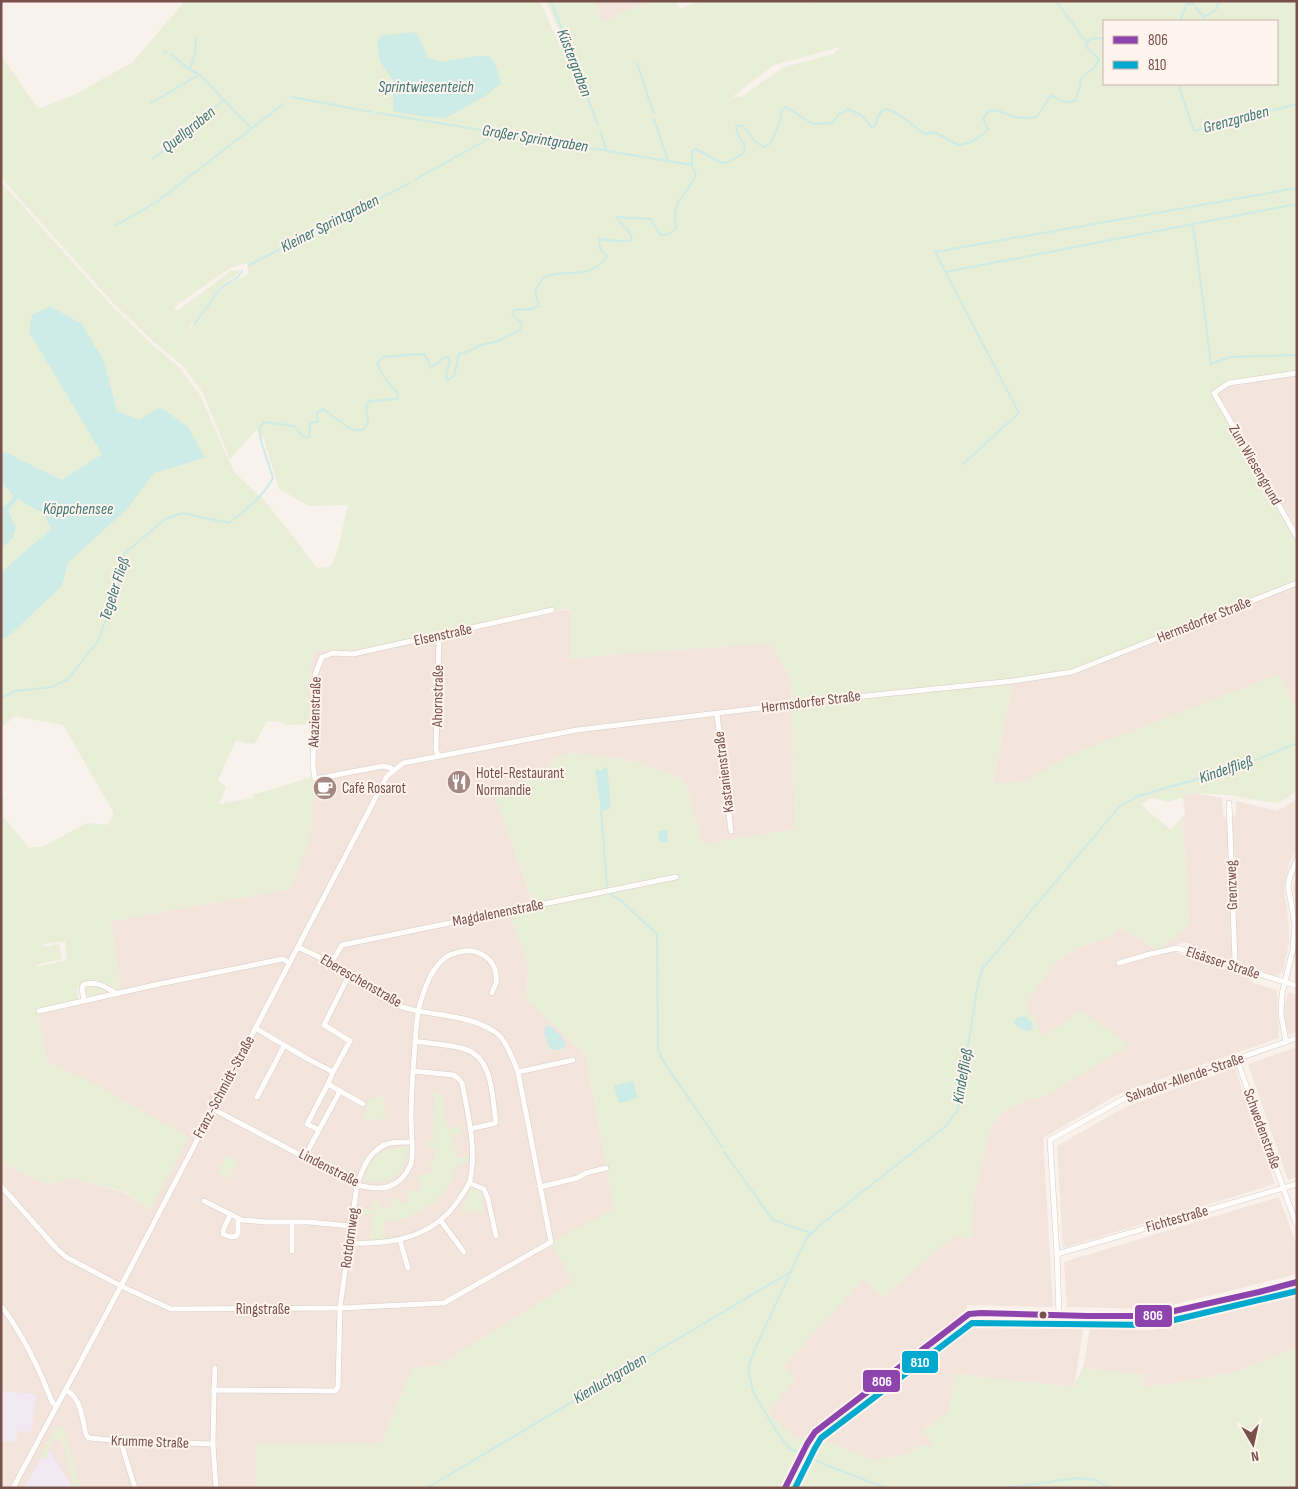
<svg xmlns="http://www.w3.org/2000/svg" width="1298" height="1489" font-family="'Sofia Sans Condensed',sans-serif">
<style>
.residential{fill:#f3e5dc}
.education{fill:#f2e9f4}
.green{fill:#e9eed6;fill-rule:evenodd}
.water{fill:#cdebe7}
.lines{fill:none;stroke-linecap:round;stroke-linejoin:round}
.stream{stroke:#cdebe7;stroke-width:2}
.street-casing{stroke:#d7ccc8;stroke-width:6}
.secondary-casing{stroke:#d9ceca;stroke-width:8}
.street{stroke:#fefdfc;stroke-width:5}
.secondary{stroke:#fefdfc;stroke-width:7}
.bus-1-casing{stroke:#fff5ee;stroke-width:10}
.bus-2-casing{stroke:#fff5ee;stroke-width:10}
.bus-1{stroke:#8e44ad;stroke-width:6}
.bus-2{stroke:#00a9ce;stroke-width:6}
.bus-dot{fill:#78504a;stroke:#fff5ee;stroke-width:2}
.labels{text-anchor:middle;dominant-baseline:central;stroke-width:4;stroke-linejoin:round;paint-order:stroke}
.street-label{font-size:15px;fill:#78504a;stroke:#fff5ee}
.poi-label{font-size:15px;fill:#78504a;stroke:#fff5ee;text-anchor:start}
.water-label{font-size:16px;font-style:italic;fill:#3a7673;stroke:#fff5ee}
.line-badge{stroke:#fff5ee;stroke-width:2}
.badge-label{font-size:14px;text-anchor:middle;font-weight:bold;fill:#fff}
</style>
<rect width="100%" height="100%" fill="#f8f1ec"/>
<!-- residential -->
<g class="residential">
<path d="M594 1H654L626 10 604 23Z"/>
<path d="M1297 371V537L1214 391 1228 381Z"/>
<path d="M1297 583V710L1279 675 1030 784H993L1013 681Z"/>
<path d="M570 609V659L617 654 771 643 791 680 795 829 703 844 684 779 634 761 577 753 565 754 552 761 546 771 494 794 534 906 509 911 528 965 527 1000 586 1055 614 1210 552 1242 573 1282 439 1365 412 1369 381 1443 256 1444V1488H1V1163L49 1185 71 1178 125 1193 151 1209 47 1062 37 1009 86 997 121 991 111 921 291 889 315 783 312 777 307 686 314 651 371 650Z"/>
<path d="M1194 793 1222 798 1223 815 1227 819 1232 958 1228 961 1191 949 1189 943H1183L1160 949 1189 925 1188 899 1182 817 1185 815 1183 797Z"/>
<path d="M1297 799V851L1290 861 1284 887 1289 926V942L1283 972 1277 976 1242 965 1237 960 1232 819 1236 814V801L1277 811Z"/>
<path d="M1297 870V911L1293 887Z"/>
<path d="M1120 927 1157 950 1119 961 1121 965 1172 951 1250 978 1253 983 1277 990 1279 1038 1120 1093 1043 1138 1053 1307 966 1305 971 1321 1084 1324 1074 1387 955 1374 949 1411 924 1430 934 1446H918L909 1454 872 1460 814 1436 793 1437 767 1412 796 1378 783 1366 864 1279 883 1297 953 1236 971 1239 974 1196 987 1143 993 1122 1003 1112 1017 1104 1047 1095 1044 1037 1025 1004 1055 963 1078 948 1112 935Z"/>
<path d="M1288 992 1297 995V1032L1289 1035 1283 1016V1011Z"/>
<path d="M1297 1047V1177L1288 1180 1248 1064Z"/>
<path d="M1235 1068 1275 1184 1063 1248 1057 1146 1125 1107Z"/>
<path d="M1279 1197 1297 1246V1274L1155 1309 1067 1307 1064 1262Z"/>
<path d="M1297 1291V1347L1240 1371 1170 1384 1142 1387 1143 1375 1083 1368 1091 1324 1156 1325Z"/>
</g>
<!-- education -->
<g class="education">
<path d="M1 1391 36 1394 31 1432 18 1431 16 1442 1 1441Z"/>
<path d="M47 1446 73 1488H24Z"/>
</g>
<!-- green -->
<g class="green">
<path d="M185 1H540L560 46 565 44 546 1H594L604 23 626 10 654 1H676L680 9 701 1H804L806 4 813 1H1297V371L1228 381 1214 391 1297 537V583L1072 672 1013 681 993 784 1028 781 1065 757 1279 674 1297 710V791L1282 801 1275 803 1228 795 1194 793 1170 802 1153 798 1149 799 1141 805 1171 830 1182 817 1188 899 1189 925 1160 949 1157 950 1120 927 1112 935 1078 948 1055 963 1025 1004 1044 1037 1081 1010 1129 1045 1047 1095 1017 1104 1003 1112 993 1122 987 1143 974 1196 972 1239 953 1236 883 1297 864 1279 783 1366 796 1378 767 1412 793 1437 814 1436 872 1460 909 1454 918 1446H933L924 1430 949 1411 955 1374 1073 1387 1083 1368 1143 1375 1142 1387 1170 1384 1240 1371 1297 1347V1488H256V1444L381 1443 412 1369 439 1365 573 1282 551 1242 614 1210 586 1055 527 1000 528 965 509 911 534 905 494 794 546 771 552 761 565 754 577 753 634 761 684 779 703 844 795 829 791 680 771 643 617 654 570 659V608L371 650 314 651 307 686 310 724 285 725 283 722 267 721 256 742 252 744 236 740 218 780 226 788 219 804 253 798V795L312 777 315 782 311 835 291 889 111 921 121 991C104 994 102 967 77 988L78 999 37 1010 47 1062 88 1081 189 1137 151 1209 125 1192 71 1178 49 1185 1 1163V795L4 799 3 816 29 848 44 846 87 823 108 825 114 813 63 725 15 716 1 728V640L11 634 62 586 68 563 127 509 154 473 205 458 139 421 117 411 104 361 82 324 50 306 29 332 102 454 62 480 1 450V182L112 306 153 345 179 367 200 395 234 472 266 502 317 568 330 567 332 565 339 545 348 505 309 506 279 489 263 436 256 430 230 459 203 393 183 366 155 343 115 305 1 178V55L38 109 74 95 133 62ZM1104 21H1277V84H1104ZM420 39 428 58 442 62 477 56 393 111V80ZM841 47 833 54 782 68 741 97H732L774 65ZM247 263 249 273 222 289 189 330 188 329 221 287 237 275 240 270 231 271 177 311 174 307 230 268ZM595 768 601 771V810ZM65 941 67 958 64 961 36 967V965L62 959 59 944 44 947 43 944Z"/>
<path d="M1 482 14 497 3 507H1Z"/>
<path d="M18 499 44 514 51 529 1 572V548L13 537 16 526 8 510Z"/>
<path d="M95 984 109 991V993C101 995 90 999 84 993L85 986Z"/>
<path d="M434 1093H441L448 1129 461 1126 462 1133 453 1135 457 1158 468 1156V1163L464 1162 462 1164 457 1163 452 1182 434 1203 407 1218 383 1223 387 1241 370 1243 372 1215 360 1214 361 1208 373 1210 374 1200 380 1201 381 1209 392 1207 391 1199 397 1198 401 1204 409 1199 406 1193 412 1189 417 1192 423 1185 417 1179 421 1172 430 1175 433 1167 430 1166 431 1160H434V1147L429 1146 428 1142 434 1141 432 1124H433Z"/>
<path d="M384 1095 385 1118 362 1121 368 1100Z"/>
<path d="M408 1147C405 1176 391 1187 363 1180 369 1154 383 1148 408 1147Z"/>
<path d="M227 1155 238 1160 229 1178 218 1173Z"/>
<path d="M471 1189 481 1191 485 1214 459 1210 464 1204Z"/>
<path d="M59 1426 63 1427 71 1453 80 1488H73C70 1474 68 1448 58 1438L50 1443 47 1459 43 1460 41 1456C46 1446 49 1433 59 1426Z"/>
</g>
<!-- water -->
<g class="water">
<path d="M414 32 420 39 428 58 442 62 477 56H489L494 61 501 83 488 94 446 118 420 116 393 111V80L380 61 377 41 381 36Z"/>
<path d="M50 306 82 324 104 361 117 411 139 420 160 407 188 427 205 458 154 473 127 509 68 563 62 586 11 634 1 640V572L51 529 44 514 18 499 8 510 16 527 13 538 1 548V507H3L14 497 1 482V450L62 480 102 454 29 332 32 315Z"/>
<path d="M607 766 611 808 601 811 595 768 601 771Z"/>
<path d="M667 830 668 842H659L658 831Z"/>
<path d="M1021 1016 1025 1017 1033 1023 1032 1028 1030 1031C1023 1031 1017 1028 1014 1022L1016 1018Z"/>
<path d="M546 1025C555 1027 562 1036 566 1045 561 1051 558 1050 550 1049L544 1032Z"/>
<path d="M633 1081 638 1098 619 1103 614 1086Z"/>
</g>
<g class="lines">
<!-- stream -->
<g class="stream">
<path d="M551 1 598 125"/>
<path d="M1056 1 1087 43"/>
<path d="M1180 21 1186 5 1192 3 1204 17C1213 13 1217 11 1219 1"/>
<path d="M164 51 166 52"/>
<path d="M171 54 190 70 200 75 251 128"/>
<path d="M637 63 653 112"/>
<path d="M190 69 195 53 196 39"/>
<path d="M1178 84 1194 131 1297 104"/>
<path d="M292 97 371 112"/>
<path d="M151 103 185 83 199 75"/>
<path d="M378 113 692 165"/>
<path d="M654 119 668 161"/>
<path d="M600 131 607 151"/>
<path d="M153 159 224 100"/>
<path d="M416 179 499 133"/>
<path d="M1193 224 1211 364 1230 357 1297 355"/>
<path d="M115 226 158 201 283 104"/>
<path d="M249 265 410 183"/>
<path d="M946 272 1297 204"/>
<path d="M194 324 221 288 238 277 242 271"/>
<path d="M963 464 1019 413 935 252 1297 188"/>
<path d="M1 698 15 691 52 687 68 679 98 641 120 582 124 554 165 519 182 513 229 523C246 509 262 498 273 478L261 441 259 428 264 422 294 426 304 438 309 437 310 423 318 421 317 413 323 409 352 430H363L368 423 366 407 369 401 397 399 398 393 386 380 377 364 383 357 418 354 425 355 431 368 442 359 448 357 450 364 446 372 447 380 454 376 459 354 469 351 481 345 498 341 520 330 522 324 512 314 515 310 532 309 539 306 535 293C537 288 539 282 543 279 560 265 587 285 607 256L600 249 599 239C611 240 621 243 632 240L630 233 616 217 651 219 660 235 668 234 676 229C675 222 674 213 677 205 681 196 691 187 696 175L692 165V151L696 149 720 162 726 163 744 153 745 146 737 133 736 126H743L755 141 763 147 771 143 781 118V111L786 107 813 124 832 123 838 115 848 109 861 115 872 127 875 126 877 122V118L882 111 887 109C902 113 912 127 926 134L934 132 959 145 971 142 985 133 988 129 983 119 988 111C1001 109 1004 114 1016 117 1022 119 1029 118 1036 117 1043 110 1045 101 1052 95 1059 100 1066 104 1075 101L1080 86 1081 78 1095 67 1099 59 1086 47 1087 43 1091 39 1102 38 1104 43"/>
<path d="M601 810 607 886"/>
<path d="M609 893 620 900 657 934 658 1048 662 1059 722 1147"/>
<path d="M724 1152 773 1220 811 1233"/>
<path d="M800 1453 790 1449 778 1434 753 1392 748 1369 753 1353 806 1239 819 1226 946 1126 958 1110 977 989 982 969 1119 807 1138 796 1208 776 1223 774 1297 743"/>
<path d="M805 1455 826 1465 886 1488"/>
<path d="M427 1488 792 1271"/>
<path d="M1006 1488 1078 1478 1096 1480 1108 1488"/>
</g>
<!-- street casing -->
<g class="street-casing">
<g id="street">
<path d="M1297 373 1229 383 1214 393 1297 537"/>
<path d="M717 714 731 831"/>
<path d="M438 756 436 749 439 636"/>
<path d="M393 770 391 768 383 766 315 779 313 766 315 675 322 657 333 653 353 654 371 650 552 610"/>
<path d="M1229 803 1235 961 1233 966"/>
<path d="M331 963 342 945 676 877"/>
<path d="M1119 963 1150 954 1177 948 1297 986"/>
<path d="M84 1000 82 989 83 985C94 980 104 986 114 992L115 994"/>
<path d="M39 1011 159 984 283 959 289 963"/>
<path d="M255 1028 306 1058 333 1072"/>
<path d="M415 1041C430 1044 446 1044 461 1048 494 1055 492 1097 496 1123L470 1129"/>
<path d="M1286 1042 1281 1014 1282 994 1293 949 1295 924 1288 886 1290 876 1297 859"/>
<path d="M1237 1060 1297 1226"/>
<path d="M518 1072 573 1060"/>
<path d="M328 1084 333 1072 350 1041 324 1025 349 975"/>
<path d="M340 1091 363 1104"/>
<path d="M257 1097 284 1046"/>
<path d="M213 1109 357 1185C382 1191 399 1190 411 1164 414 1155 411 1129 411 1118 411 1094 413 1069 415 1045 416 1032 416 1017 420 1004 425 987 431 969 445 958 448 955 452 954 456 953 476 946 499 958 496 983 495 986 493 990 492 993"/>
<path d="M305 1156 340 1091 328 1084 307 1124 319 1130"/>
<path d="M469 1183 484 1189 488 1199 496 1236"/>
<path d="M1 1186 56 1248 66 1257 121 1286 171 1309 340 1308 444 1303 551 1242 518 1072C513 1060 506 1039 495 1032 464 1011 423 1018 390 1002 369 992 351 976 332 964 321 957 309 953 298 947"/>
<path d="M540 1187 577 1178 586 1173 606 1168"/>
<path d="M204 1201 242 1220 267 1222H308L351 1226"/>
<path d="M230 1215 223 1231V1234L231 1237 236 1236 238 1233V1219"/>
<path d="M441 1221 464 1252"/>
<path d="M292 1222V1251"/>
<path d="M400 1240 408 1268"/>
<path d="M349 1243C393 1245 435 1237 460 1198 463 1193 468 1187 470 1181 477 1149 468 1115 462 1083L458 1078 453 1075 413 1071"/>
<path d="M1057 1254 1297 1184"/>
<path d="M2 1307C23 1335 39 1368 52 1402L56 1406"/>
<path d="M1059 1315 1057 1254 1050 1140 1125 1098 1297 1038"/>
<path d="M66 1390C82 1399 82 1418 86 1435L89 1438 122 1441 213 1444"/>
<path d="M214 1390 215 1368"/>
<path d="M122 1441 123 1449 135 1488"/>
<path d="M13 1488 121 1286 387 776 403 763 577 730 835 699 1013 681 1072 672 1297 583"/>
<path d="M216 1488 213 1444 214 1390 331 1391H335L338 1387 340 1308 357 1185C363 1167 371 1147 391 1143 398 1142 405 1142 412 1142"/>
</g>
</g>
<!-- secondary casing -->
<g class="secondary-casing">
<path id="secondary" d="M785 1488 807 1444 815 1432 960 1320 969 1314 981 1313 1088 1316H1152L1259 1292 1297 1282"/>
</g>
<!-- street -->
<use href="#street" class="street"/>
<!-- secondary -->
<use href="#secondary" class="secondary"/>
<!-- bus-1 casing -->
<g class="bus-1-casing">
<path id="bus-1" d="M785 1488 807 1444 815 1432 969 1314 981 1313 1088 1316H1152L1259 1292 1297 1282"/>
</g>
<!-- bus-2 casing -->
<g class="bus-2-casing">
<path id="bus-2" d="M795 1488 815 1448 821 1438 972 1323 1153 1325 1297 1291"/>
</g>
<!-- bus-1 -->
<use href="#bus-1" class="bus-1"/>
<!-- bus-2 -->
<use href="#bus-2" class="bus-2"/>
</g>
<!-- icons -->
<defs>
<g id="restaurant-disc" transform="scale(1.25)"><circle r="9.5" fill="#a58883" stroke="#fff5ee"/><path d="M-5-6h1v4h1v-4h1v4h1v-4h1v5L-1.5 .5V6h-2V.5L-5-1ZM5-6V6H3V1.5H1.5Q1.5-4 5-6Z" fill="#fff"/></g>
<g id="cafe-disc" transform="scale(1.25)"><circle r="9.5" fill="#a58883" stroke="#fff5ee"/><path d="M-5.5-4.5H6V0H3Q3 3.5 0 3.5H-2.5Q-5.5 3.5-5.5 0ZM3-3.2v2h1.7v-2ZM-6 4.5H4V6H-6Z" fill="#fff"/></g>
</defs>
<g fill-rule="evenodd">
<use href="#restaurant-disc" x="459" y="782"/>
<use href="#cafe-disc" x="325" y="788"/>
</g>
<!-- markers -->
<circle class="bus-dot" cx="1043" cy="1315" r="4.5"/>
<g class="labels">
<!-- street labels -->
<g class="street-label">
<text transform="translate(1255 465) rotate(60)">Zum Wiesengrund</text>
<text transform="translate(1204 620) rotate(-22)">Hermsdorfer Straße</text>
<text transform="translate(443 635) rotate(-12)">Elsenstraße</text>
<text transform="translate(438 696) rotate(-89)">Ahornstraße</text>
<text transform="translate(811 702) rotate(-7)">Hermsdorfer Straße</text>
<text transform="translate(315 712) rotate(-88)">Akazienstraße</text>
<text transform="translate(724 772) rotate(-97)">Kastanienstraße</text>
<text transform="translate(1232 885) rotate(-92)">Grenzweg</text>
<text transform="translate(498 913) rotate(-11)">Magdalenenstraße</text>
<text transform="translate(1223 963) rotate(18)">Elsässer Straße</text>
<text transform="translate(361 981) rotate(30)">Ebereschenstraße</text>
<text transform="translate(1185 1078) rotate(-19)">Salvador-Allende-Straße</text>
<text transform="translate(224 1087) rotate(-62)">Franz-Schmidt-Straße</text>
<text transform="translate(1262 1129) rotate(70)">Schwedenstraße</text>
<text transform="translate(329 1168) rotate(27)">Lindenstraße</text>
<text transform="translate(1177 1219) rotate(-16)">Fichtestraße</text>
<text transform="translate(350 1238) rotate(-82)">Rotdornweg</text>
<text x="263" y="1309">Ringstraße</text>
<text transform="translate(150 1442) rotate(2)">Krumme Straße</text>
</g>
<!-- poi labels -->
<g class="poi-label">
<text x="476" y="773">Hotel-Restaurant<tspan x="476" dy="17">Normandie</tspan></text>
<text x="342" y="788">Café Rosarot</text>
</g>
<!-- water labels -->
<g class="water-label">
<text transform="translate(574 63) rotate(69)">Küstergraben</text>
<text x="426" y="87">Sprintwiesenteich</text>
<text transform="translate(1236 120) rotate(-15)">Grenzgraben</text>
<text transform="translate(189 130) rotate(-39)">Quellgraben</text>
<text transform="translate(535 139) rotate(9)">Großer Sprintgraben</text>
<text transform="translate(330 224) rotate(-27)">Kleiner Sprintgraben</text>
<text x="78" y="509">Köppchensee</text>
<text transform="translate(115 589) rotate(-72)">Tegeler Fließ</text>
<text transform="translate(1226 770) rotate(-19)">Kindelfließ</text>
<text transform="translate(963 1076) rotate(-80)">Kindelfließ</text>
<text transform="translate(610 1379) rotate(-31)">Kienluchgraben</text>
</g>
</g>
<g class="line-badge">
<rect x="1134" y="1304" width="39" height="24" rx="5" fill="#8e44ad"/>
<rect x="901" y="1350" width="38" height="24" rx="5" fill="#00a9ce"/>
<rect x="862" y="1369" width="39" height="24" rx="5" fill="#8e44ad"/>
</g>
<g class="badge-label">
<text x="1153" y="1320">806</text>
<text x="920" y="1367">810</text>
<text x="882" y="1386">806</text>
</g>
<!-- border -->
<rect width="1298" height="1489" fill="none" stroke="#78504a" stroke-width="5"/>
<!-- legend -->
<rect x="1103" y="20" width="175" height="65" fill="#fff5ee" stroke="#c9b3ac"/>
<rect x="1113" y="36" width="25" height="8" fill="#8e44ad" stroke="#c9b3ac"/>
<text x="1148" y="45" font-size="15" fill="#78504a">806</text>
<rect x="1113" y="61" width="25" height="8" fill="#00a9ce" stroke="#c9b3ac"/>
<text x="1148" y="70" font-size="15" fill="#78504a">810</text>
<!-- north arrow -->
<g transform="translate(1253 1444) rotate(171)" stroke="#fff5ee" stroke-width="4" paint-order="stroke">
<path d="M0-4L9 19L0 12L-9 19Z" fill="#78504a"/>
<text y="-8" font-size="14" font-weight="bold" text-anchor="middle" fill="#78504a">N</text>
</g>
</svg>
